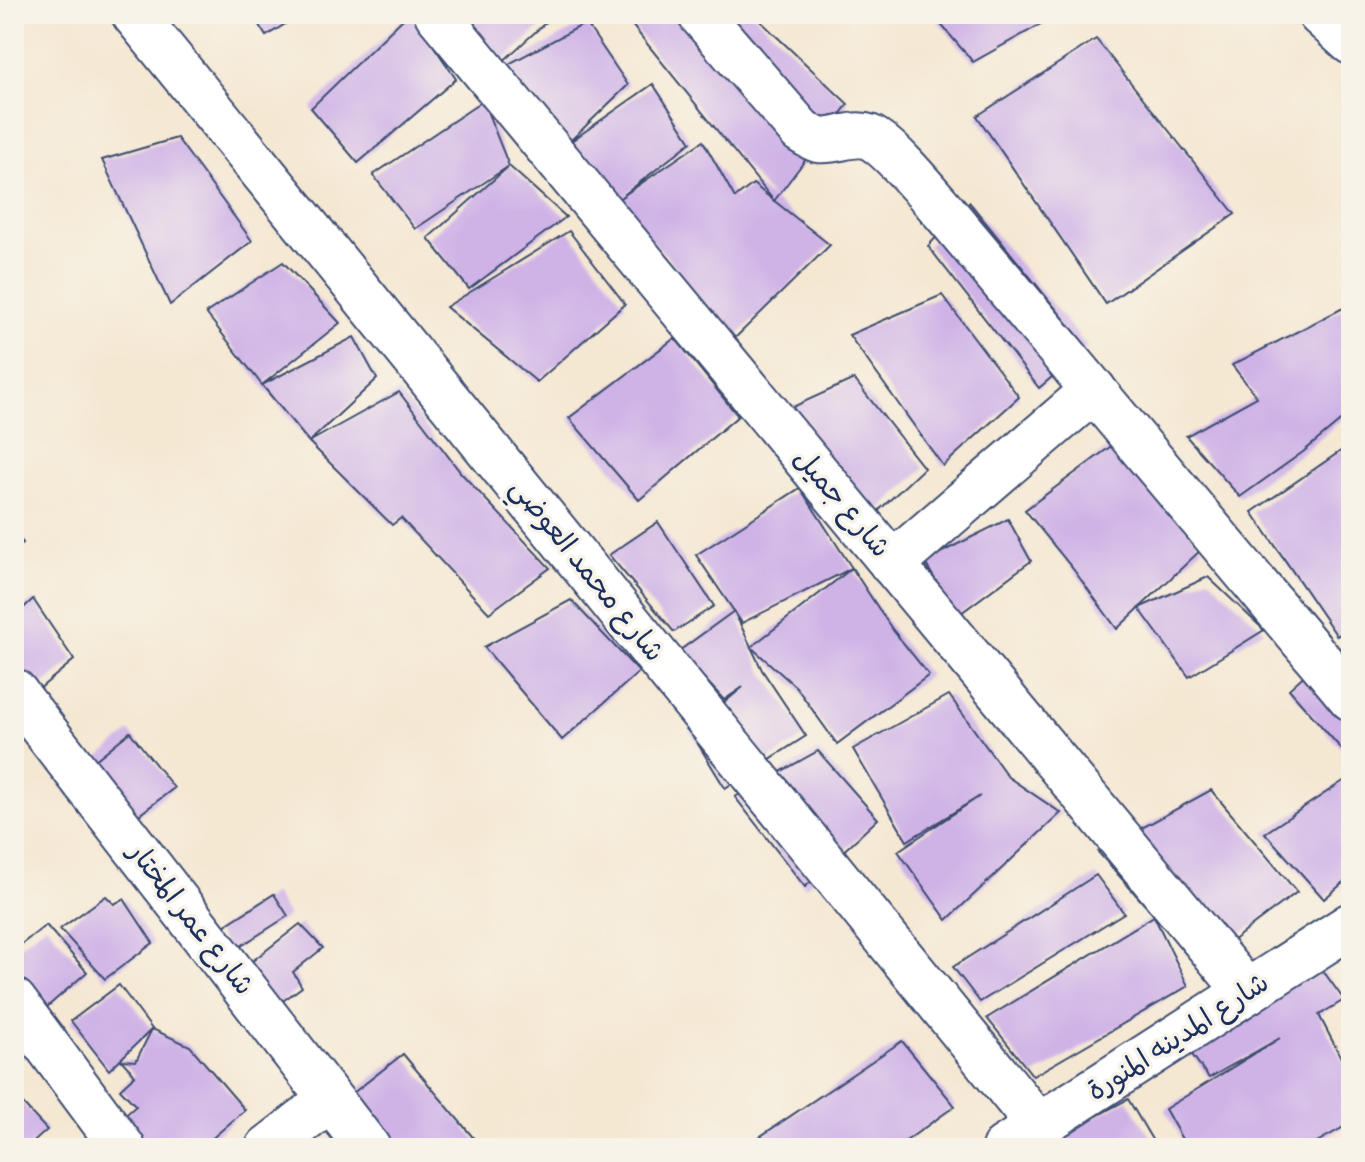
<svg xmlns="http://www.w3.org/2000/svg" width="1365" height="1162" font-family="Pangolin,'Playpen Sans Arabic',sans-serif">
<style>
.building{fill:#cfb3e7}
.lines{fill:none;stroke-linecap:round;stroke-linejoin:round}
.minor-casing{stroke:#3c4b70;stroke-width:48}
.minor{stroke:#fff;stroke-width:44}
.labels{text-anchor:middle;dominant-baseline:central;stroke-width:7;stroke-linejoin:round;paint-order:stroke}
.street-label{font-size:28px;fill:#1b2f5e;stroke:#f7f3e8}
</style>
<rect width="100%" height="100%" fill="#f7f3e8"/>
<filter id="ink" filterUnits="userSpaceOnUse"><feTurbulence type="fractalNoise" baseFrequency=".0125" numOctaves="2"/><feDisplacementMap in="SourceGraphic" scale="16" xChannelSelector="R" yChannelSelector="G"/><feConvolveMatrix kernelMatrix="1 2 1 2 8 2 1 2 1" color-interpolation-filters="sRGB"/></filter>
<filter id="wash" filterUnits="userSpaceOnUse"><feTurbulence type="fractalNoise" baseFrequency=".006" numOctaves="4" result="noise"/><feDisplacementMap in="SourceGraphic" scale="32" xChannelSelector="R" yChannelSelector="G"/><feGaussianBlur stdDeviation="1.8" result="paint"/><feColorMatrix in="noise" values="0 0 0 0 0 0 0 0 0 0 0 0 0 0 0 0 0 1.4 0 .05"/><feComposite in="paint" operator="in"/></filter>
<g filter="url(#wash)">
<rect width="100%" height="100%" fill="#f5e8d3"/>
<g id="blocks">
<!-- building -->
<g class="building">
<path d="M155 14H179L162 27Z"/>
<path d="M252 14H301L266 36Z"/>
<path d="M408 14H412L456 79 358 163 311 108Z"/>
<path d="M451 14H555L488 75Z"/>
<path d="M623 14H753L848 104 774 201Z"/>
<path d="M932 14H1059L973 62Z"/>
<path d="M586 23 628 85 567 144 653 84 691 142 620 198 703 141 735 198 753 184 830 245 732 341 666 255 488 75Z"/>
<path d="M1096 39 1235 214 1106 304 977 116Z"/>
<path d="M483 101 509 166 566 217 469 289 428 238 509 166 415 229 373 175Z"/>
<path d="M177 138 252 241 170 305 102 160Z"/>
<path d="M969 202 1087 347 1039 388 928 246Z"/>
<path d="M569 231 625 304 537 382 446 307Z"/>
<path d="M283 262 340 323 262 385 354 337 377 379 309 442 399 392 461 473 550 568 489 613 401 518 392 525 309 442 262 385 206 313Z"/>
<path d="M942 295 1019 397 943 466 849 335Z"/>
<path d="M1351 304V412L1303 452 1240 497 1186 436 1257 397 1232 365Z"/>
<path d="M675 338 738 416 639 500 569 418Z"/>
<path d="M854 379 924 468 875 514 786 410Z"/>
<path d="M1114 444 1203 548 1117 629 1073 569 1025 510Z"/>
<path d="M1351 444V625L1337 636 1252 512Z"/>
<path d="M800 488 852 568 742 623 696 555Z"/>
<path d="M1008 519 1031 561 957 616 924 561Z"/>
<path d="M658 522 714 606 674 632 609 555Z"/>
<path d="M14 532 23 543 14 551Z"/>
<path d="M852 568 892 629 929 675 837 744 796 687 751 647Z"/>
<path d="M1208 577 1264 630 1189 677 1139 608Z"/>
<path d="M33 599 74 660 33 694 14 668V617Z"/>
<path d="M571 600 639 672 562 740 484 647Z"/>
<path d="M734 611 762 670 806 736 725 788 690 731 743 687 724 700 679 651Z"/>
<path d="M1351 642V760L1289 689 1320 661Z"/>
<path d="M949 695 1008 777 1061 813 947 920 898 851 980 796 907 841 853 749Z"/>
<path d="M130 732 174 788 126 825 83 770Z"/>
<path d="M818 751 878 819 805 887 735 797Z"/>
<path d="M1351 776V876L1324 899 1265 833Z"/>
<path d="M1211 790 1297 892 1199 966 1098 852Z"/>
<path d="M14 829 23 842 14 849Z"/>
<path d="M1096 875 1124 913 980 1002 953 967Z"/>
<path d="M274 894 288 916 230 953 216 931Z"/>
<path d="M106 896 114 904 124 899 153 943 105 979 60 929Z"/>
<path d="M1154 916 1188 986 1033 1076 987 1018Z"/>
<path d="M300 924 323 948 293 972 302 987 273 1008 246 966Z"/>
<path d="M46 925 87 972 39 1014 14 987V950Z"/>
<path d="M1311 954 1344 1000 1319 1015 1351 1077V1123L1306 1148H1187L1165 1109 1280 1038 1209 1078 1180 1038Z"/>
<path d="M119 985 152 1029 190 1046 245 1110 201 1148H145L121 1119 136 1106 120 1089 135 1075 121 1060 136 1061 152 1029 109 1070 71 1021Z"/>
<path d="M902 1041 955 1106 896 1148H743Z"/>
<path d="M403 1054 482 1148H381L343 1101Z"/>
<path d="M1128 1099 1157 1148H1037Z"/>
<path d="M21 1102 47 1130 27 1148H14V1109Z"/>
</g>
</g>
</g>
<g filter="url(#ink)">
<use href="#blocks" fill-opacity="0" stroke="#3c4b70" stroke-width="2"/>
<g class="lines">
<!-- minor casing -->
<g class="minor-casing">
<g id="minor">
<path d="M134 14 1039 1126"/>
<path d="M437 14 1247 992"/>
<path d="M700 14 801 131C806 134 812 138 818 140 835 143 852 131 869 137 889 145 930 196 946 214L1351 698"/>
<path d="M1320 14 1351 42"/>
<path d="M892 564 1094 390"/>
<path d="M14 691 368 1148"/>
<path d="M14 1001 123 1148"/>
<path d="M268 1148 330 1100"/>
<path d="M1004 1148 1351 925"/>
</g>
</g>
<!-- minor -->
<use href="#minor" class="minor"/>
</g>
</g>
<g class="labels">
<!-- street labels -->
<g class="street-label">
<text transform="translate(842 503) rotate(50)">شارع جميل</text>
<text transform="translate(587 570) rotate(51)">شارع محمد العوضي</text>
<text transform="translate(191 919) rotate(52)">شارع عمر المختار</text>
<text transform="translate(1178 1037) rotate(-33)">شارع المدينه المنورة</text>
</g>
</g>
<!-- margin -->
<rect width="1365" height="1162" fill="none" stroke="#f7f3e8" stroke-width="48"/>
</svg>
